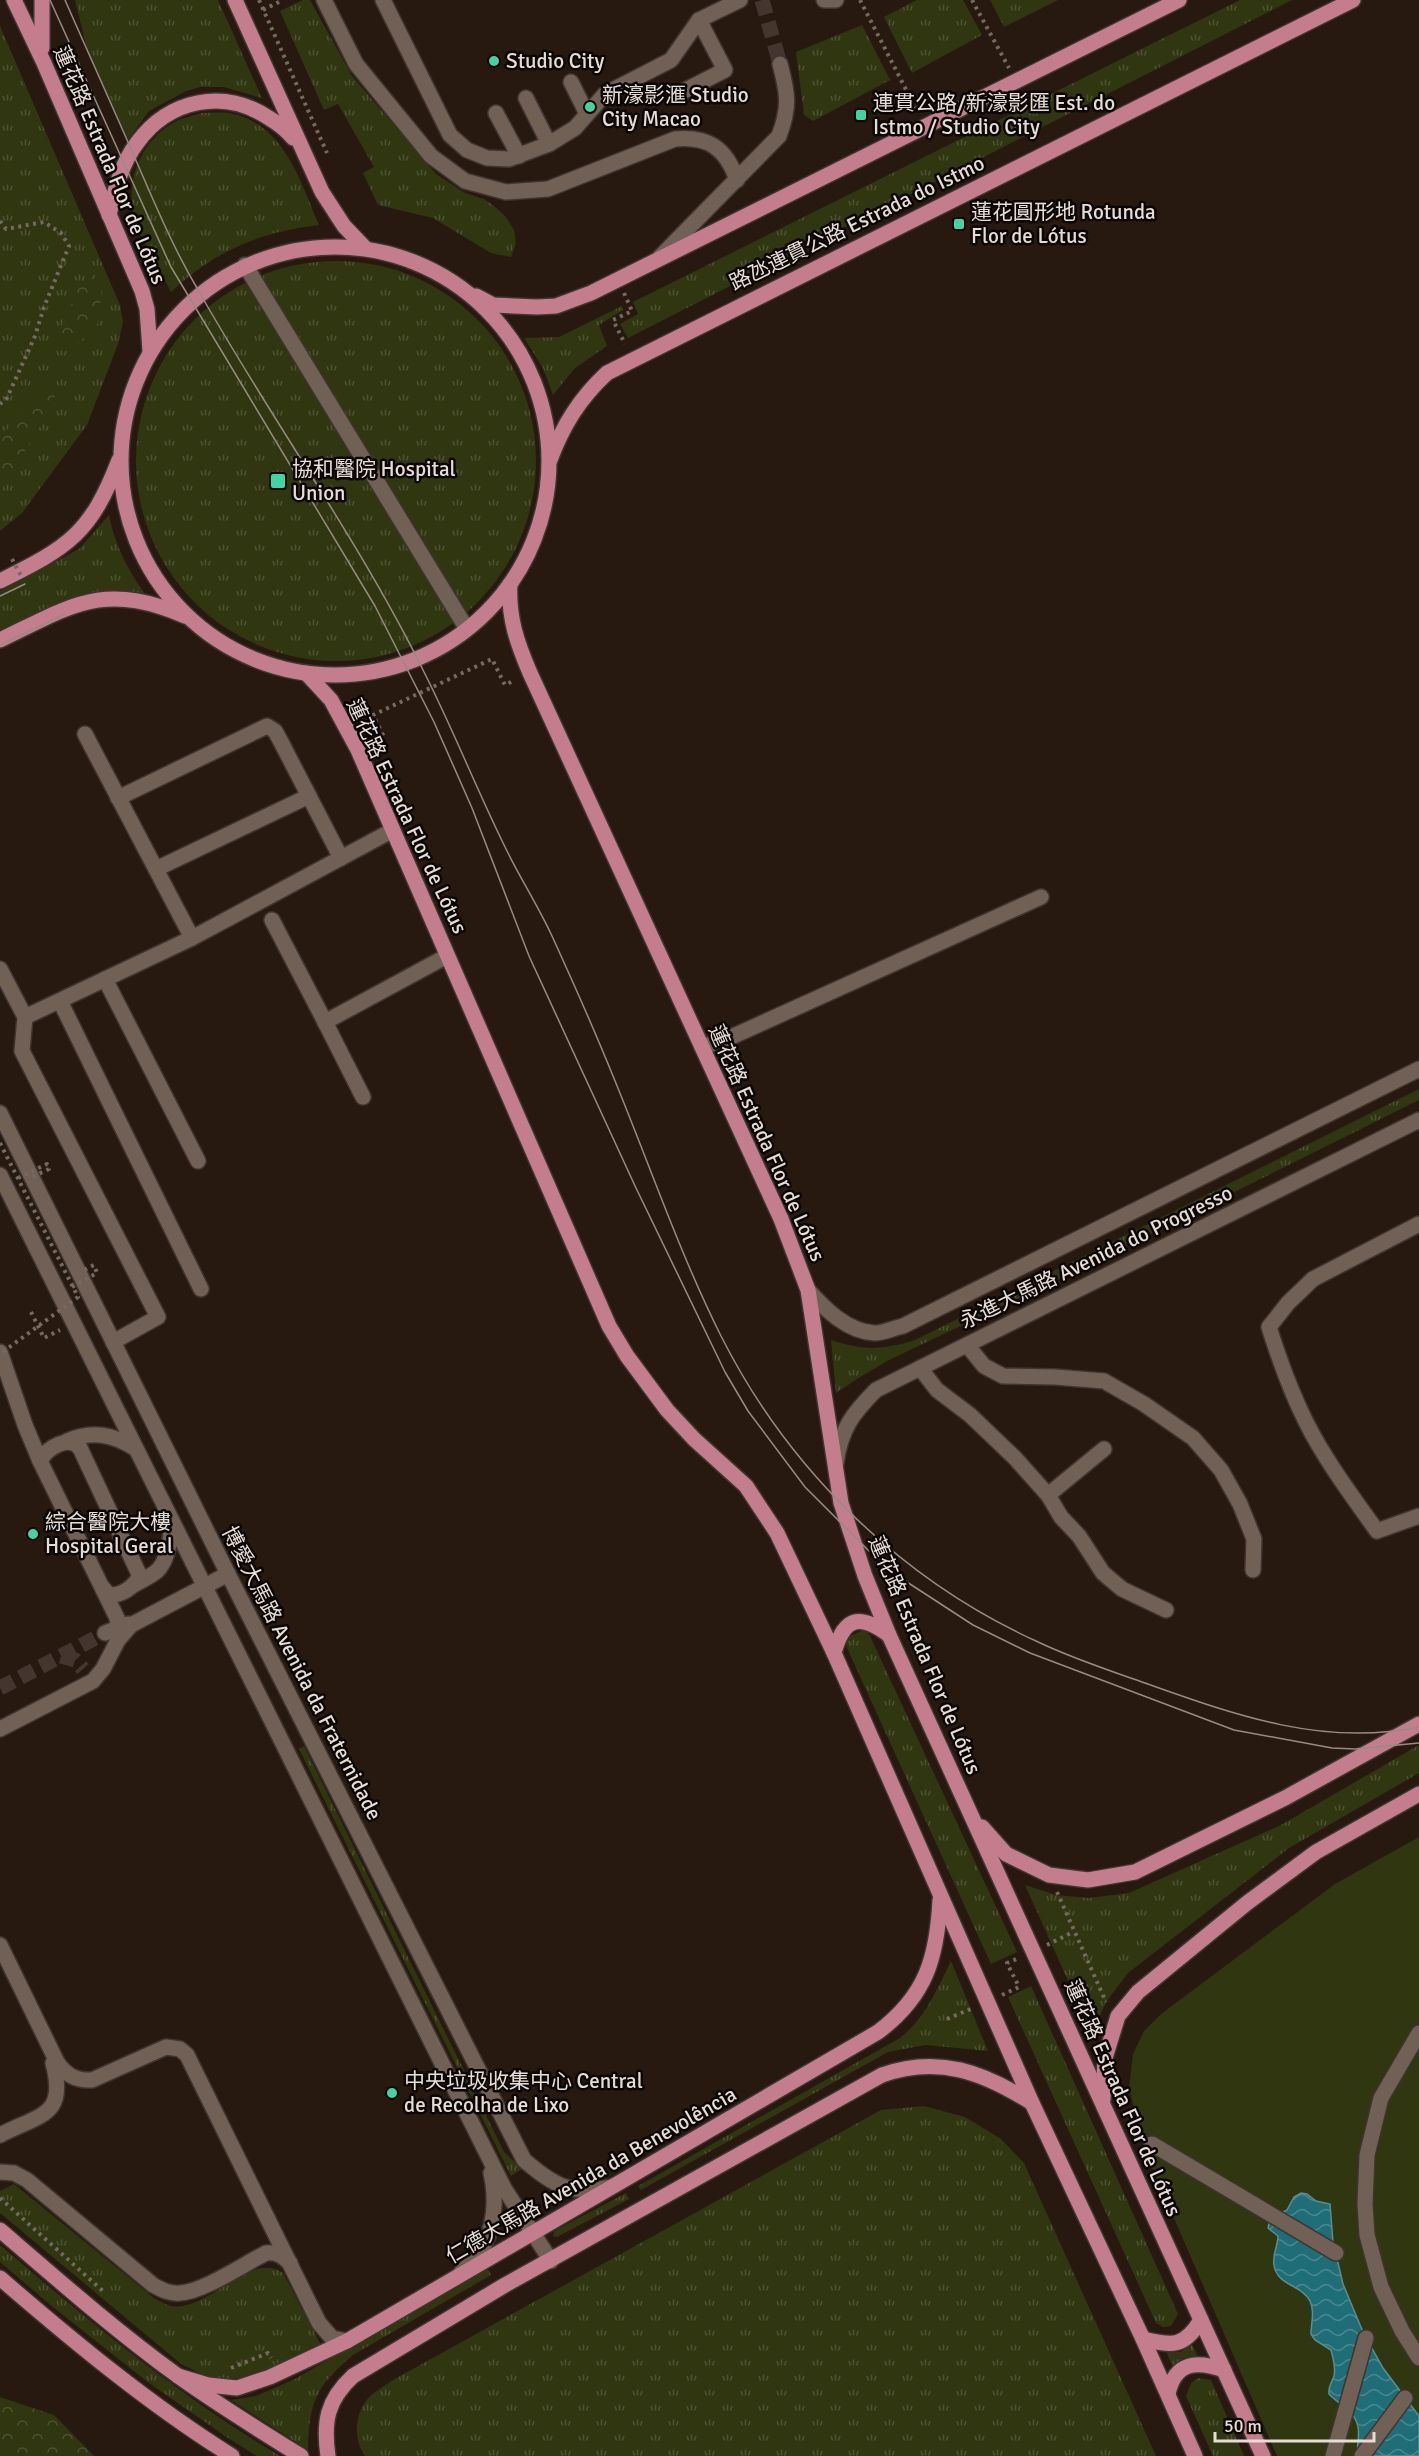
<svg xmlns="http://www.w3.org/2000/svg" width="1419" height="2456" font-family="Signika,'Noto Sans SC',sans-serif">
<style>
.grass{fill:url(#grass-tufts)}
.forest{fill:url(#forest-crowns)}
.park{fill:#2f3610}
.water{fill:url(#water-waves);stroke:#5b8e94;stroke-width:1.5}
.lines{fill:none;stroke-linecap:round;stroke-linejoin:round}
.minor-tunnel{stroke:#44362e;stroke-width:15;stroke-dasharray:15 8;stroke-linecap:butt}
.minor-casing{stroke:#3e3430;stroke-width:18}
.major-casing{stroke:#3e3430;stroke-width:18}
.path{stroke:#756961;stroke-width:4;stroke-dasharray:3 4.5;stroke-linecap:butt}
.minor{stroke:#716055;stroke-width:15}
.major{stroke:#c47d8d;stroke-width:15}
.tram{stroke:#978b84;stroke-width:1.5}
.path-bridge{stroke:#756961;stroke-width:4;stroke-dasharray:3 4.5;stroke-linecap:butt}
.poi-dot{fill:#40d4a2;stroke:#0b0603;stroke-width:2}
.labels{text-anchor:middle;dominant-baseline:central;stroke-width:5;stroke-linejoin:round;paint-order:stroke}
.poi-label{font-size:21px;fill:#e6dcd6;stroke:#0b0603;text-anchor:start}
.street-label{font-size:21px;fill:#e6dcd6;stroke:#0b0603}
</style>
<defs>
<pattern id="grass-tufts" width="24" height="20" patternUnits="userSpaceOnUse" patternTransform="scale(1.5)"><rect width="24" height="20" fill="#2f3610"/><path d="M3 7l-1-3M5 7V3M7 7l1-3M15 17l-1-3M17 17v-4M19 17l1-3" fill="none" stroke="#4d5232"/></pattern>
<pattern id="forest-crowns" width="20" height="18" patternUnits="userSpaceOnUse" patternTransform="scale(1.5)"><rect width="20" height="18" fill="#2f3610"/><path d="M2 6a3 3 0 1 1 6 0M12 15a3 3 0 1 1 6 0" fill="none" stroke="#4d5232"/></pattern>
<pattern id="water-waves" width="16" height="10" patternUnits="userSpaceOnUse" patternTransform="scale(1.5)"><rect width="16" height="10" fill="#1f6d77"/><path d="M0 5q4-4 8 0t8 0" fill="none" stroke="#4a8890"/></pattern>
</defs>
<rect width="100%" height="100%" fill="#271910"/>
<!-- grass -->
<g class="grass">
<path d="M75 0H218L262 98 224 87H200L186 91 149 111 128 140 87 49Z"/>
<path d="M303 0H310L352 76 436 174 465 193 484 199 494 206 505 216 514 230 516 243 511 257 491 253 433 218 378 205 363 173 374 167 338 104 324 110 280 11Z"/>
<path d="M917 0H963L982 35 912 73 884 17Z"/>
<path d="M990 0H1058L1004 27Z"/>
<path d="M1240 0H1292L628 338 620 324 638 314 633 302Z"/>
<path d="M862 25 890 80 813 121 804 115 796 52Z"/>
<path d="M0 26 120 305 123 322 118 344 87 425 22 513 0 531Z"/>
<path d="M201 113C210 113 220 112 229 113 284 123 300 181 319 225 259 232 215 251 171 292 162 273 138 235 134 217 125 181 141 140 175 122 182 118 193 116 201 113Z"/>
<circle cx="336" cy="461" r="200"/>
<path d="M622 306 623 310 599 325 607 346 575 368 553 395 543 368 524 338 559 337Z"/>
<path d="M109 515C115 545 127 569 145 594L125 592 86 594 0 634V591L79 549Z"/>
<path d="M1419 1089V1100L1080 1269 889 1360 860 1377 836 1393 831 1340C863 1351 883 1350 915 1340Z"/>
<path d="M861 1631H866L870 1636 1017 1952 991 1964 847 1648 846 1642 850 1636Z"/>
<path d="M1419 1745V1773L1289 1848 1128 1973 1106 2002 1092 2034 1025 1885 1056 1895 1089 1898 1129 1893 1281 1825Z"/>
<path d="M304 1746 504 2152 522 2169 511 2176 299 1749Z"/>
<path d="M951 1961 988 2051 925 2045 888 2052 641 2190 638 2186 900 2038C926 2017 936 1991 951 1961Z"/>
<path d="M1031 1986 1178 2314 1171 2326 1163 2327 1156 2323 1008 1997Z"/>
<path d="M924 2106 965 2117 1001 2139 1024 2163 1156 2456H365C354 2441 354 2417 366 2401 371 2393 385 2386 393 2380L881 2110Z"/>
<path d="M14 2184 154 2298C159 2301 166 2305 171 2306 209 2312 250 2250 283 2273L321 2345C285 2364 250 2386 207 2376 199 2374 190 2368 181 2364L0 2213V2191Z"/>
<path d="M626 2193 629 2199 557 2237 553 2236 554 2231Z"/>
<path d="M0 2245C89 2321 179 2396 280 2456H257L228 2438 149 2383 54 2308 0 2262Z"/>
<path d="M487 2268 491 2275 353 2355C316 2386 309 2402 308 2450L231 2400 256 2396 295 2379Z"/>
<path d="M1191 2342 1198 2357 1183 2358 1173 2368 1166 2351 1181 2352Z"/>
<path d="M1198 2378 1211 2380 1244 2456H1213L1186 2396 1191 2383Z"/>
</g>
<!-- forest -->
<g class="forest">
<path d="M92 270 102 288 98 323 75 347 63 352 58 347C61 324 73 309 75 289L88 281Z"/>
<path d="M55 388 54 404 0 492V435C27 418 16 395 55 388Z"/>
<path d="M0 2397 54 2415 94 2456H0Z"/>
</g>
<!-- park -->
<path class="park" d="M1419 1837V2456H1277L1144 2149 1129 2088 1133 2054 1144 2031 1161 2014 1335 1884Z"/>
<!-- water -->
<path class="water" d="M1301 2193 1307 2194 1316 2201 1330 2204 1333 2242 1343 2284 1363 2332 1383 2368 1419 2416V2456H1358C1356 2446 1360 2436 1358 2427 1355 2410 1339 2405 1329 2394 1328 2385 1332 2383 1334 2376 1336 2367 1333 2358 1331 2350L1315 2340 1311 2334C1311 2323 1315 2311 1310 2301 1301 2284 1277 2286 1274 2265 1272 2255 1278 2246 1278 2236L1268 2228 1270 2219 1287 2210 1294 2197Z"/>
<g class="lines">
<!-- minor-tunnel -->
<g class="minor-tunnel">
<path d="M762 0 780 64"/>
<path d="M61 1656 75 1660 83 1669"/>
<path d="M0 1688 105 1633"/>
</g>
<!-- minor casing -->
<g class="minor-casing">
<g id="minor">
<path d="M324 0 356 64 431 156 465 181 506 192 548 189 675 139C708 136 726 148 737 180"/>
<path d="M383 0 450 135 467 150 487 158 509 159 549 144 575 128 605 94 671 60 699 20 740 0"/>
<path d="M824 0H836"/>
<path d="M571 82 587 114"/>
<path d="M676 95 725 70 699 20"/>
<path d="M526 98 549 144"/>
<path d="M496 113 519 156"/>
<path d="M660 257 779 136C790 107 788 94 780 64"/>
<path d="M245 265 467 629"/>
<path d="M85 734 192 938 393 830"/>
<path d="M118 798 267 726 275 731 280 740 341 858"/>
<path d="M156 869 309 796"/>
<path d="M272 920 325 1022 447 956"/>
<path d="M0 969 25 1017 22 1051 158 1317 113 1342"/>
<path d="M105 979 198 1161"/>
<path d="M60 1001 201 1289"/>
<path d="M25 1017 192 938"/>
<path d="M325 1022 363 1097"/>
<path d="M702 1047 729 1038 1041 897"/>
<path d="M0 1113 228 1574 524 2160C554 2186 570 2195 610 2187"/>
<path d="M0 1175 504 2188 551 2261"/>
<path d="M1419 1224 1313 1279 1288 1303 1269 1327C1279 1359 1291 1392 1306 1422 1325 1460 1352 1496 1377 1531L1419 1516"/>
<path d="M808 1290C824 1308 847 1332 875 1333 883 1333 894 1328 903 1326L1419 1069"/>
<path d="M967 1345 984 1366 1003 1376 1055 1377 1104 1381 1144 1404 1193 1438 1221 1470 1240 1504 1254 1539 1253 1570"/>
<path d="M0 1352 25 1425 40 1461 117 1618 119 1631 118 1640"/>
<path d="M920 1368 937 1390 970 1415 1015 1458 1048 1495 1061 1517 1079 1536 1103 1573 1122 1589 1166 1610"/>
<path d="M67 1441C92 1430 113 1434 136 1449"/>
<path d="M40 1461C47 1448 69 1434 80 1448L138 1572 139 1577C134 1587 121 1596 109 1595L102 1587"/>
<path d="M836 1463C841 1429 852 1414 876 1390L1419 1120"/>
<path d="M1048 1495 1104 1449"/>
<path d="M132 1586C140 1581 150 1577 157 1571 168 1561 171 1536 172 1522"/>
<path d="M105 1633 128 1624"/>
<path d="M0 1729 93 1681 103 1669 118 1640 131 1625 228 1574"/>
<path d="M0 1945 57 2062C66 2075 76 2081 92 2080L166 2047 180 2049 187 2055 319 2323 332 2338 347 2341"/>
<path d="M1419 2033 1381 2098 1367 2155 1365 2204 1367 2235 1381 2287 1402 2331 1419 2358"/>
<path d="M0 2135C41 2114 67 2116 53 2063"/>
<path d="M1152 2144 1336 2253"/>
<path d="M0 2172 14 2173 27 2180 153 2285C162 2290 170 2294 180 2293 203 2292 244 2264 266 2253 278 2252 282 2256 290 2263"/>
<path d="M461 2273C467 2266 475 2260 480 2252 495 2229 497 2199 491 2173"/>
<path d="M1333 2456 1366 2338"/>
<path d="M1362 2456 1405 2398"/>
</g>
</g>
<!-- major casing -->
<g class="major-casing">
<g id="major">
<path d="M14 0 44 63 142 291 147 309 150 351"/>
<path d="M235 0 322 192 344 226 365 248"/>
<path d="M42 48V0"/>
<path d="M109 215C115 190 121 164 137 143 169 99 224 88 269 118 279 124 286 129 293 138"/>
<circle cx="335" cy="461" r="214"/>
<path d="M476 296 493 305 537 307 556 306 591 293 1179 0"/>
<path d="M550 460C563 425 580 398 607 373L1353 0"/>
<path d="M0 581C69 547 91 533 119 460"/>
<path d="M510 584C508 617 517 643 530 673L781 1219 808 1290 841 1503 865 1576 889 1635 1263 2456"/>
<path d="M0 640C73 605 103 581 185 616"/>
<path d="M306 673 331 700 358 750 609 1326 627 1356 667 1410 694 1439 746 1486 777 1533 834 1653 1032 2103 1143 2339 1195 2456"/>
<path d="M834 1653C844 1617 859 1613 889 1635"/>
<path d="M982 1827 1006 1854 1049 1875 1088 1880 1135 1872 1285 1798 1419 1724"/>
<path d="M1103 2100 1105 2058 1118 2016 1138 1992 1247 1903 1316 1852 1419 1794"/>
<path d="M0 2230C58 2280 116 2331 178 2376 217 2404 259 2430 301 2456"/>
<path d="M0 2278C73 2341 150 2405 232 2456"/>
<path d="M1143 2339C1172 2346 1184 2348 1201 2320"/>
<path d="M178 2376 208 2385 237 2388 270 2377 347 2341 878 2032C926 1996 937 1958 940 1900"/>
<path d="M1168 2394C1175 2362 1196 2360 1224 2370"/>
<path d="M328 2456C323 2422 327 2400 353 2376L505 2285 882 2075C938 2055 983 2072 1032 2103"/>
</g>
</g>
<!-- path -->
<g class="path">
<path d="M259 0 327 153"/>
<path d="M860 0 917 111"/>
<path d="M972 0 1009 68"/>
<path d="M263 10 283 0"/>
<path d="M0 221 6 229 44 222 61 233 69 246 44 307 35 336 7 398 0 404"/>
<path d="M624 293 632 311 613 320 625 344"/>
<path d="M372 743 384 737 373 715 492 659 505 685 515 680"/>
<path d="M31 1312 44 1338 60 1330"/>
<path d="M1057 1892 1106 2002"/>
<path d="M1047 1945 1073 1932"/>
<path d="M1002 1995 1019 1987 1007 1963 1019 1958"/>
<path d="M947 2019 973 2008"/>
<path d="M0 2198 104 2292"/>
<path d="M231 2368 268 2353 271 2358"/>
</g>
<!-- minor -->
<use href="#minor" class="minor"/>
<!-- major -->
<use href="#major" class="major"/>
<!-- tram -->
<g class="tram">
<path d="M50 0 171 267 375 606 434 722 472 808 529 956 636 1188 725 1372 748 1411 805 1487 869 1551 910 1584 973 1625 1030 1653 1234 1730 1332 1748 1355 1749 1419 1743"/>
<path d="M65 0C90 57 116 114 141 172 158 211 175 251 197 288 270 418 358 538 424 672 454 731 478 793 508 853 522 881 539 908 552 936 573 982 594 1029 613 1076 649 1163 679 1252 721 1336 788 1469 900 1579 1036 1641 1071 1658 1108 1670 1145 1683 1235 1715 1323 1747 1419 1727"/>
<path d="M0 596 25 584"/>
<path d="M0 645 65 614"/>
</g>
<!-- path-bridge -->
<g class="path-bridge">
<path d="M12 559 21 576"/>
<path d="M0 1143 78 1297 0 1354"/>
<path d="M18 1178 47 1164 49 1169 32 1177"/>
<path d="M72 1287 97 1273 94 1265 80 1272"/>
</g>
</g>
<!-- markers -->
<g class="poi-dot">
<circle cx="494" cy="61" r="6"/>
<circle cx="590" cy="107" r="6"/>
<rect x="855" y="109" width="12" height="12" rx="3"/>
<rect x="953" y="218" width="12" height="12" rx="3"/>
<rect x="270" y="473" width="16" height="16" rx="3"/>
<circle cx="33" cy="1534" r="6"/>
<circle cx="392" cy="2093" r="6"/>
</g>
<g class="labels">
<!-- poi labels -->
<g class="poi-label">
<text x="506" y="61">Studio City</text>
<text x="602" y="95">新濠影滙 Studio<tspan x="602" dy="24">City Macao</tspan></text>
<text x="873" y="103">連貫公路/新濠影匯 Est. do<tspan x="873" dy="24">Istmo / Studio City</tspan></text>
<text x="971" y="212">蓮花圓形地 Rotunda<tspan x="971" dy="24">Flor de Lótus</tspan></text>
<text x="292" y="469">協和醫院 Hospital<tspan x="292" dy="24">Union</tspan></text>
<text x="45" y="1522">綜合醫院大樓<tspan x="45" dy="24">Hospital Geral</tspan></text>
<text x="404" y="2081">中央垃圾收集中心 Central<tspan x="404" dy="24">de Recolha de Lixo</tspan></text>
</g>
<!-- street labels -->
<g class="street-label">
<text transform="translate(110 165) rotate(67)">蓮花路 Estrada Flor de Lótus</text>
<text transform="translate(857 223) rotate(-26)">路氹連貫公路 Estrada do Istmo</text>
<text transform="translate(407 816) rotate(65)">蓮花路 Estrada Flor de Lótus</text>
<text transform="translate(767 1143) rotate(66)">蓮花路 Estrada Flor de Lótus</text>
<text transform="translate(1096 1257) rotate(-26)">永進大馬路 Avenida do Progresso</text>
<text transform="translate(925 1655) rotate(67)">蓮花路 Estrada Flor de Lótus</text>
<text transform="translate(302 1673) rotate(63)">博愛大馬路 Avenida da Fraternidade</text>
<text transform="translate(1123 2098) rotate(66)">蓮花路 Estrada Flor de Lótus</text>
<text transform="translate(591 2175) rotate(-30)">仁德大馬路 Avenida da Benevolência</text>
</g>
</g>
<!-- scale -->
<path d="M1215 2432v9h159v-9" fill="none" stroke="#e6dcd6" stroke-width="3"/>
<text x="1224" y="2432" font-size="18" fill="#e6dcd6" stroke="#0b0603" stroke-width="4.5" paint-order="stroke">50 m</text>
</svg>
